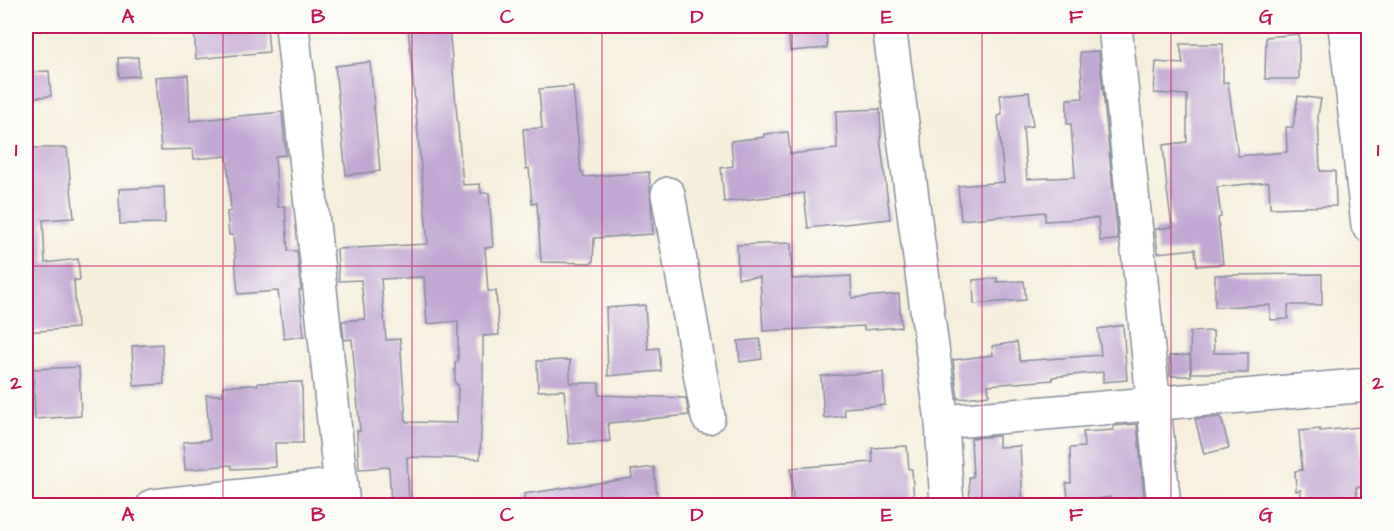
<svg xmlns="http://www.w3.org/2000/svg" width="1394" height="531" font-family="'Architects Daughter',sans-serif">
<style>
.building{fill:#c2a9d4;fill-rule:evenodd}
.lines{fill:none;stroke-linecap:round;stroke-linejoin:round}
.minor-casing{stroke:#888e9c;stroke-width:36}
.minor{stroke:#fff;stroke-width:33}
.grid{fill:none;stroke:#c2185b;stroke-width:1.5;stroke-opacity:0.55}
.neatline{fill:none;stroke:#c2185b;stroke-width:2}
.grid-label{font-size:20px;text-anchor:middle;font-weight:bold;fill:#c2185b}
</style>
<rect width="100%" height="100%" fill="#fdfcf7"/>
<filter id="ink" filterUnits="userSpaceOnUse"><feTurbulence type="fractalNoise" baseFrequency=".0167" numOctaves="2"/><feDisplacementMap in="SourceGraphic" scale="12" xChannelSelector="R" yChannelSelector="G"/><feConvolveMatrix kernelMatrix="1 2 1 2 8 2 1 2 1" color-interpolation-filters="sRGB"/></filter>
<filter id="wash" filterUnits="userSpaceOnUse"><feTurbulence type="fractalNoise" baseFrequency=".008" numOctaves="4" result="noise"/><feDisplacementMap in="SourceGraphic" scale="24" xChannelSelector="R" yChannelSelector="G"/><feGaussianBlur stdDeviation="1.35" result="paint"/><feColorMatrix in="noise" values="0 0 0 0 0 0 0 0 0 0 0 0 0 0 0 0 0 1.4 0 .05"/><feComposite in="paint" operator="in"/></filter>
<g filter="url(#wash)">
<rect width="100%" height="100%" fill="#f5eedb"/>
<g id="blocks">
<!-- building -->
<g class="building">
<path d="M235 26H267L269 52 196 59 194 29Z"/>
<path d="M408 26H449L463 185 480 184 481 193H489L493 247 485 248 488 291H496L499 335 483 336V384L480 459 407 457 409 506H391L389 467 359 469 357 431H360L352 339 344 340 342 321 365 319 361 280 339 281 337 249 428 244ZM424 277 427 324 458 321V362L455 363V384H458L457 423 406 422 400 339 386 340 381 279Z"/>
<path d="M826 26 827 48 790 51 788 27Z"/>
<path d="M1299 34V79H1265L1266 37Z"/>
<path d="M1180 44H1223V83L1228 82 1238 156 1287 152 1286 127H1293L1298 96 1321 99 1318 115 1320 171H1335L1336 206 1270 208 1269 182 1217 187 1221 217 1218 218 1223 264 1197 266 1195 249 1158 253 1155 229 1172 227 1167 190 1163 145 1187 142V95L1154 93 1156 62 1183 64Z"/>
<path d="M1099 51 1118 240 1100 241 1098 218 1045 221V212L961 220 958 186 1004 182 998 116 1002 115 1000 95 1029 92 1033 126 1023 127 1027 179 1075 177 1071 124H1067V99L1083 98 1080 52Z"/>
<path d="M138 57 139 76 119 77 118 58Z"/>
<path d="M370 62 380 171 346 175 335 66Z"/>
<path d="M49 71 51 96 26 98V72Z"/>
<path d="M188 75 190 121 282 112 286 155 275 156 278 207 285 206 288 251H297L301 290H299L304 336 284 339 278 291 238 294 233 235H229L227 212 231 211 227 156 194 159 193 149 161 150 155 77Z"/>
<path d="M573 86 581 172H583L584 177 649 172 653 234 594 238 593 263 541 262 537 203 532 204 529 168 526 169 523 129 542 128 539 89Z"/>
<path d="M880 109 881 137H880L890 219 808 228 804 193 724 202 721 168 733 166 731 141 764 137V134L788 132 790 154 837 149 836 111Z"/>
<path d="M26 148H67L74 218 43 220 45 263 78 259 80 280H74L77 328 26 332Z"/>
<path d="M164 187 165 223 120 224 119 189Z"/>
<path d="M791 243 792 279 851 276 852 298 899 294 901 327 864 330V326L763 331 760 277 738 278 737 245Z"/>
<path d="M1322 274V305H1288V319L1270 320V305L1215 307V275Z"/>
<path d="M997 278V282L1024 281 1026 300 974 304 973 280Z"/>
<path d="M645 305 648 349 659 348 661 371 608 376 606 308Z"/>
<path d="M1123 325 1127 380 1103 382V372L1052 377 1053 380 988 385 989 395 958 399 953 360 993 355 992 346 1017 342 1020 361 1101 355 1098 329Z"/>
<path d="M1213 331 1214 353H1248V373H1191L1190 332Z"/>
<path d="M760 339 762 359 740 362 738 341Z"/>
<path d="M162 344 164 384 134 386 132 346Z"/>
<path d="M1190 355 1191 376H1170L1169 356Z"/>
<path d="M570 360V383H599V395L686 398 689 415 608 423 610 441 569 444 564 390 538 391 537 361Z"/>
<path d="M79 367 81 416 35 419 33 369Z"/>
<path d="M883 372 885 405 844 408 845 416 824 418 821 376Z"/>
<path d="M302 382 303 443H275L276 467 232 469 231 465 185 470 183 442 210 440 206 395H223V386L258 385V383Z"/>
<path d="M1221 417 1229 448 1204 454 1195 419Z"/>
<path d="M1137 424 1145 506H1111L1110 497 1069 503 1066 483H1071L1070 448 1084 447 1083 432 1114 430 1113 426Z"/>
<path d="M1359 427 1363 487H1356L1358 506H1300L1301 490 1296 491 1295 471 1302 470 1299 431 1320 429V431Z"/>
<path d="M999 436V447L1020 446 1023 506H970L969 477H973L971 438Z"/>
<path d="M907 446 909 469H912L914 503 851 505V500L793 502 791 468 873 462 872 448Z"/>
<path d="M654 467 657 497 612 502V506H525L524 494 632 478 631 470Z"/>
</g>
</g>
</g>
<g filter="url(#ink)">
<use href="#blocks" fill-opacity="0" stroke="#888e9c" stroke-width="1.5"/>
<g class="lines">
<!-- minor casing -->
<g class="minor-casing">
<g id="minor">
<path d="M292 26 343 506"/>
<path d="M889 26 942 422 947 506"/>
<path d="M1115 26 1164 506"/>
<path d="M1345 26 1368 225"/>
<path d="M668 194 708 417"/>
<path d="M942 422 1368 385"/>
<path d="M153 506 341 485"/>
</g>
</g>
<!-- minor -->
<use href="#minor" class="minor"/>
</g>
</g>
<!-- grid -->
<path class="grid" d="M223 26V506M412 26V506M602 26V506M792 26V506M982 26V506M1171 26V506M26 266H1368"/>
<!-- margin -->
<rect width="1394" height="531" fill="none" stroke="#fdfcf7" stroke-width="66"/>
<rect x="33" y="33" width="1328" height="465" class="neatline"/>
<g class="grid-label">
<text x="128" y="23">A</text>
<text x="318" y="23">B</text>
<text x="507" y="23">C</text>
<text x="697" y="23">D</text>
<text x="887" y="23">E</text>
<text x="1076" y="23">F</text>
<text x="1266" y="23">G</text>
<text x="16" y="156">1</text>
<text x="1378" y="156">1</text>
<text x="16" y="389">2</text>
<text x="1378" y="389">2</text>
<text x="128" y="521">A</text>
<text x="318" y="521">B</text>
<text x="507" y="521">C</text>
<text x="697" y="521">D</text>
<text x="887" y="521">E</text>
<text x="1076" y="521">F</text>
<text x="1266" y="521">G</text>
</g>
</svg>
